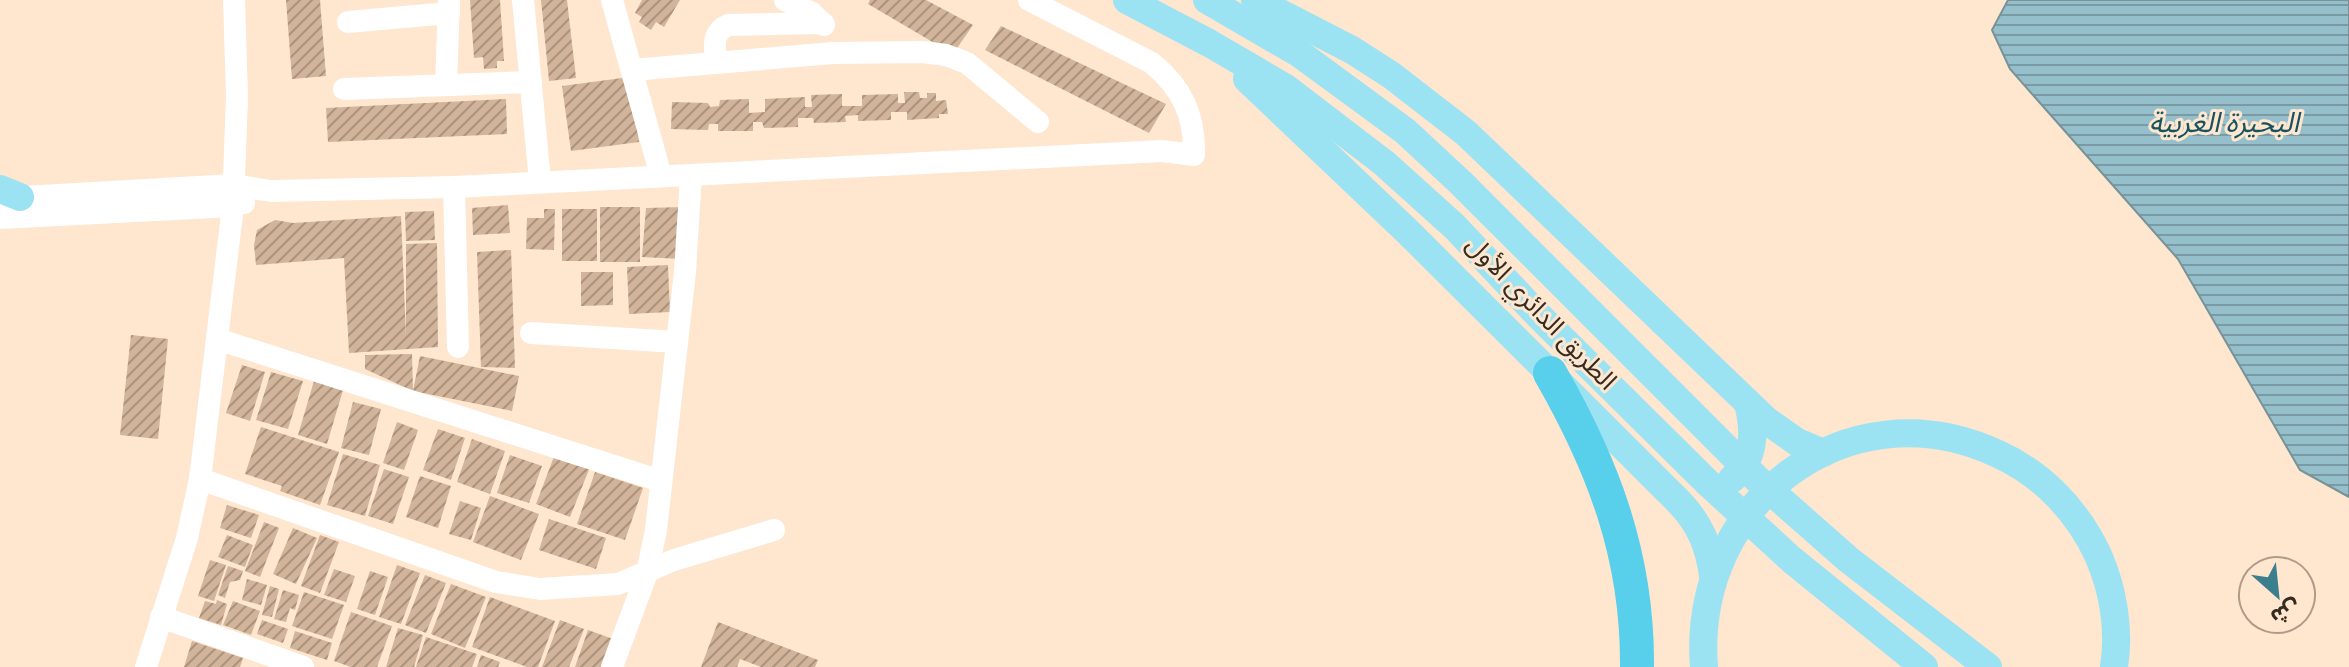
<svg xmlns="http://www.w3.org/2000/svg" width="2349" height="667" font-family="Overpass,'Noto Sans Arabic',sans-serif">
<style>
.water{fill:url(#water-rules);stroke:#789398;stroke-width:2}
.building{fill:url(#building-hatch)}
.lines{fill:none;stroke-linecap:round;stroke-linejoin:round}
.minor{stroke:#fff;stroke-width:22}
.major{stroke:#9be2f3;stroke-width:28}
.highway{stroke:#58cfeb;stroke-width:34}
.labels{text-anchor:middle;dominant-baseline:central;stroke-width:6;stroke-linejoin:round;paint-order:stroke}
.street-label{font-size:26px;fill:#362b20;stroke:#fee6cf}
.water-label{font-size:28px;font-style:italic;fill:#165360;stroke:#fee6cf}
</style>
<defs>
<pattern id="water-rules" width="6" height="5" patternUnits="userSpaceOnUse" patternTransform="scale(2)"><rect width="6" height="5" fill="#94bfcb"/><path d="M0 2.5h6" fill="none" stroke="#7a9ba4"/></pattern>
<pattern id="building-hatch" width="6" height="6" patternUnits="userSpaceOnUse" patternTransform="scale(2)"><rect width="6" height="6" fill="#d1b49a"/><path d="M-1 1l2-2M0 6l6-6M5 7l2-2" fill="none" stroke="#aa937d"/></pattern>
</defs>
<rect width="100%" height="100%" fill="#fee6cf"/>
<!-- water -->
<path class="water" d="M2008 0H2349V497L2300 470 2178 259 2010 69 1992 30Z"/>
<!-- building -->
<g class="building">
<path d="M286 0H320L326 76 292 79Z"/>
<path d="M470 0H500L504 61H497V68L484 69 483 57 474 58Z"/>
<path d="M541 0H567L576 78 549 81Z"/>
<path d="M642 0H680L664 27 656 22 651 30 639 22 642 17 635 13Z"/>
<path d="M870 0H926L973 25 953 54 868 4Z"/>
<path d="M1001 26 1166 104 1149 133 985 50Z"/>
<path d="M630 77 639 142 571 151 562 86Z"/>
<path d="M904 92H919L920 98H927V93H936V101L946 100 948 114H939V118L907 120V112H891V120L858 121V115L845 116 846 122 814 123 813 118H798V127L764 128 762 122H753V131H718V124H709L708 130 671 129 672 102 708 103 710 107 719 106 720 100 749 99V113L765 112V99L805 97V107H812L811 95 842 94V106H862V95L898 94V103H905Z"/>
<path d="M506 99 507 134 328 142 326 108Z"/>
<path d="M508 205 510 233 473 235 472 208Z"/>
<rect x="600" y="207" width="40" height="55"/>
<path d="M684 207 682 259 642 257 646 208Z"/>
<path d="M544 209H555L554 250 526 249 527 218H544Z"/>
<rect x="562" y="209" width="35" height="52"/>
<path d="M434 211 435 240 406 241 405 212Z"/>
<path d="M401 216 406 336V244L437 243 438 347 349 353 344 258 256 265 254 245 257 230 275 220 293 223Z"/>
<path d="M511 250 515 368 481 367 477 252Z"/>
<path d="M668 265 670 312 629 314 627 267Z"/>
<path d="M581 272H613V305L581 306Z"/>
<path d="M131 335 168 339 158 439 120 435Z"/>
<path d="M412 354 413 391 365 369V355Z"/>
<path d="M420 356 519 376 512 411 413 391Z"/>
<path d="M242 365 265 372 250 421 226 413Z"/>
<path d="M271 372 303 381 288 429 256 420Z"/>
<path d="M314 381 343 390 327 444 298 435Z"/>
<path d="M353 402 381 409 369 455 341 448Z"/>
<path d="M397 422 418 430 404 470 383 463Z"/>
<path d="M261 427 339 452 320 505 280 491 282 486 245 474Z"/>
<path d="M438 429 465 438 451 480 423 470Z"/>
<path d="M472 439 505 451 490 494 457 482Z"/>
<path d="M343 454 380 465 365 516 327 505Z"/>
<path d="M555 454 590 467 570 517 536 504Z"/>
<path d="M510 455 542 466 529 503 497 493Z"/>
<path d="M384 469 409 477 393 524 368 516Z"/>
<path d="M595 472 643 488 625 540 577 524Z"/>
<path d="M420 476 451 486 438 528 406 517Z"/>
<path d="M490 496 539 514 521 560 473 542Z"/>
<path d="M460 501 481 508 471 540 449 534Z"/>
<path d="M227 505 259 515 251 538 220 528Z"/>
<path d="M549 519 606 538 596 569 539 550Z"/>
<path d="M264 522 279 528 260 577 245 571Z"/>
<path d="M293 528 317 538 296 584 273 574Z"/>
<path d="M227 535 253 545 245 567 218 557Z"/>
<path d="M320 535 339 542 320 593 301 586Z"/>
<path d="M210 560 226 565 214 601 198 596Z"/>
<path d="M397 565 420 573 401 624 379 617Z"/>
<path d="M228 566 243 571 240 580 230 582 225 598 218 595Z"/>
<path d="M334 569 355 576 346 602 324 595Z"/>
<path d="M370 571 388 577 375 615 357 609Z"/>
<path d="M425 575 446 583 426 633 405 625Z"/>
<path d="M247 579 267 585 261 605 242 600Z"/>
<path d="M451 584 486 597 465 648 431 634Z"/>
<path d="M270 586 279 589 272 617 262 615Z"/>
<path d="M283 590 299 595 295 610 290 608 286 622 274 619Z"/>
<path d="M304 592 344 605 332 639 292 626Z"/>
<path d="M490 597 555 621 538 667H527L472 647Z"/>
<path d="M217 600 227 604 221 625 199 618 205 601 216 604Z"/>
<path d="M233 601 260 611 251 635 223 625Z"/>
<path d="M351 612 392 626 377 667H351L334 661Z"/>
<path d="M262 620 288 629 283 643 257 634Z"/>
<path d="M560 620 584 629 569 667H542Z"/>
<path d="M718 622 818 660 815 667H761L740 659 737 667H701Z"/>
<path d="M398 628 423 635 414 667H386Z"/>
<path d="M588 630 613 639 602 667H575Z"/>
<path d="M295 631 332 643 327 660 290 648Z"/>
<path d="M426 637 477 654 472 667H416Z"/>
<path d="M192 641 243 658 240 667H184Z"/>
<path d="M481 655 500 662 498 667H477Z"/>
</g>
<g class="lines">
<!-- minor -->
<g class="minor">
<path d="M523 0 540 182"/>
<path d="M612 0 661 176"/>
<path d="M785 0 812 13 824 25"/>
<path d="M348 22 449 13"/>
<path d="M716 62C715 46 711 33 728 25L823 23"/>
<path d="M632 70 833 53 923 52 946 55 967 63 1038 122"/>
<path d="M446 85 449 0"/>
<path d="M344 89 531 82"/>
<path d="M454 187 458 347"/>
<path d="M6 198 233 185 271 191 454 187 1162 151 1194 155C1195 115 1182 88 1152 63L1029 0"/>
<path d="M0 218 233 206 244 203"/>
<path d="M531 333 677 342"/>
<path d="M217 339 661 481"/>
<path d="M200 479 496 582 540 589 618 584 674 560 774 530"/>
<path d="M161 617 303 667"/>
<path d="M146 667 187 538 200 479 233 206 237 96 234 0"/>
<path d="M612 667 647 573 656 530 685 272 691 175"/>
</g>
<!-- major -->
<g class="major">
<path d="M1127 0 1209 43 1286 88 1384 163 1455 227 1538 315 1708 483 1792 560 1924 667"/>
<path d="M1207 0 1300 54 1405 131 1460 182 1757 479 1849 560 1988 667"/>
<path d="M1255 0 1352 50 1391 75 1466 133 1767 421 1797 442 1823 453"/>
<path d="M1247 79 1408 232 1680 503C1700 524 1709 546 1713 575"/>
<path d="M0 189 20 197"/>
<path d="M1732 479C1756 457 1755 432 1748 403"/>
<path d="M1704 667C1691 505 1846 383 1998 454 2042 474 2077 510 2098 555 2113 589 2120 629 2114 667"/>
</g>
<!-- highway -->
<path class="highway" d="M1550 373C1604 467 1638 557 1637 667"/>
</g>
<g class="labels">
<!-- street labels -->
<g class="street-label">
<text transform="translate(1540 314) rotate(46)">الطريق الدائري الأول</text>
</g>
<!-- water labels -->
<g class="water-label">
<text x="2224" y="125">البحيرة الغربية</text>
</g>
</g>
<!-- north arrow -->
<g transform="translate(2277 595) rotate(153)"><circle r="38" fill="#fee6cf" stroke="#ae9b89" stroke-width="2"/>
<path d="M0-6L14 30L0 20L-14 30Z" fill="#3b7e8e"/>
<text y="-12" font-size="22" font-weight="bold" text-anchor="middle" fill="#362b20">ش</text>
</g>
</svg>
